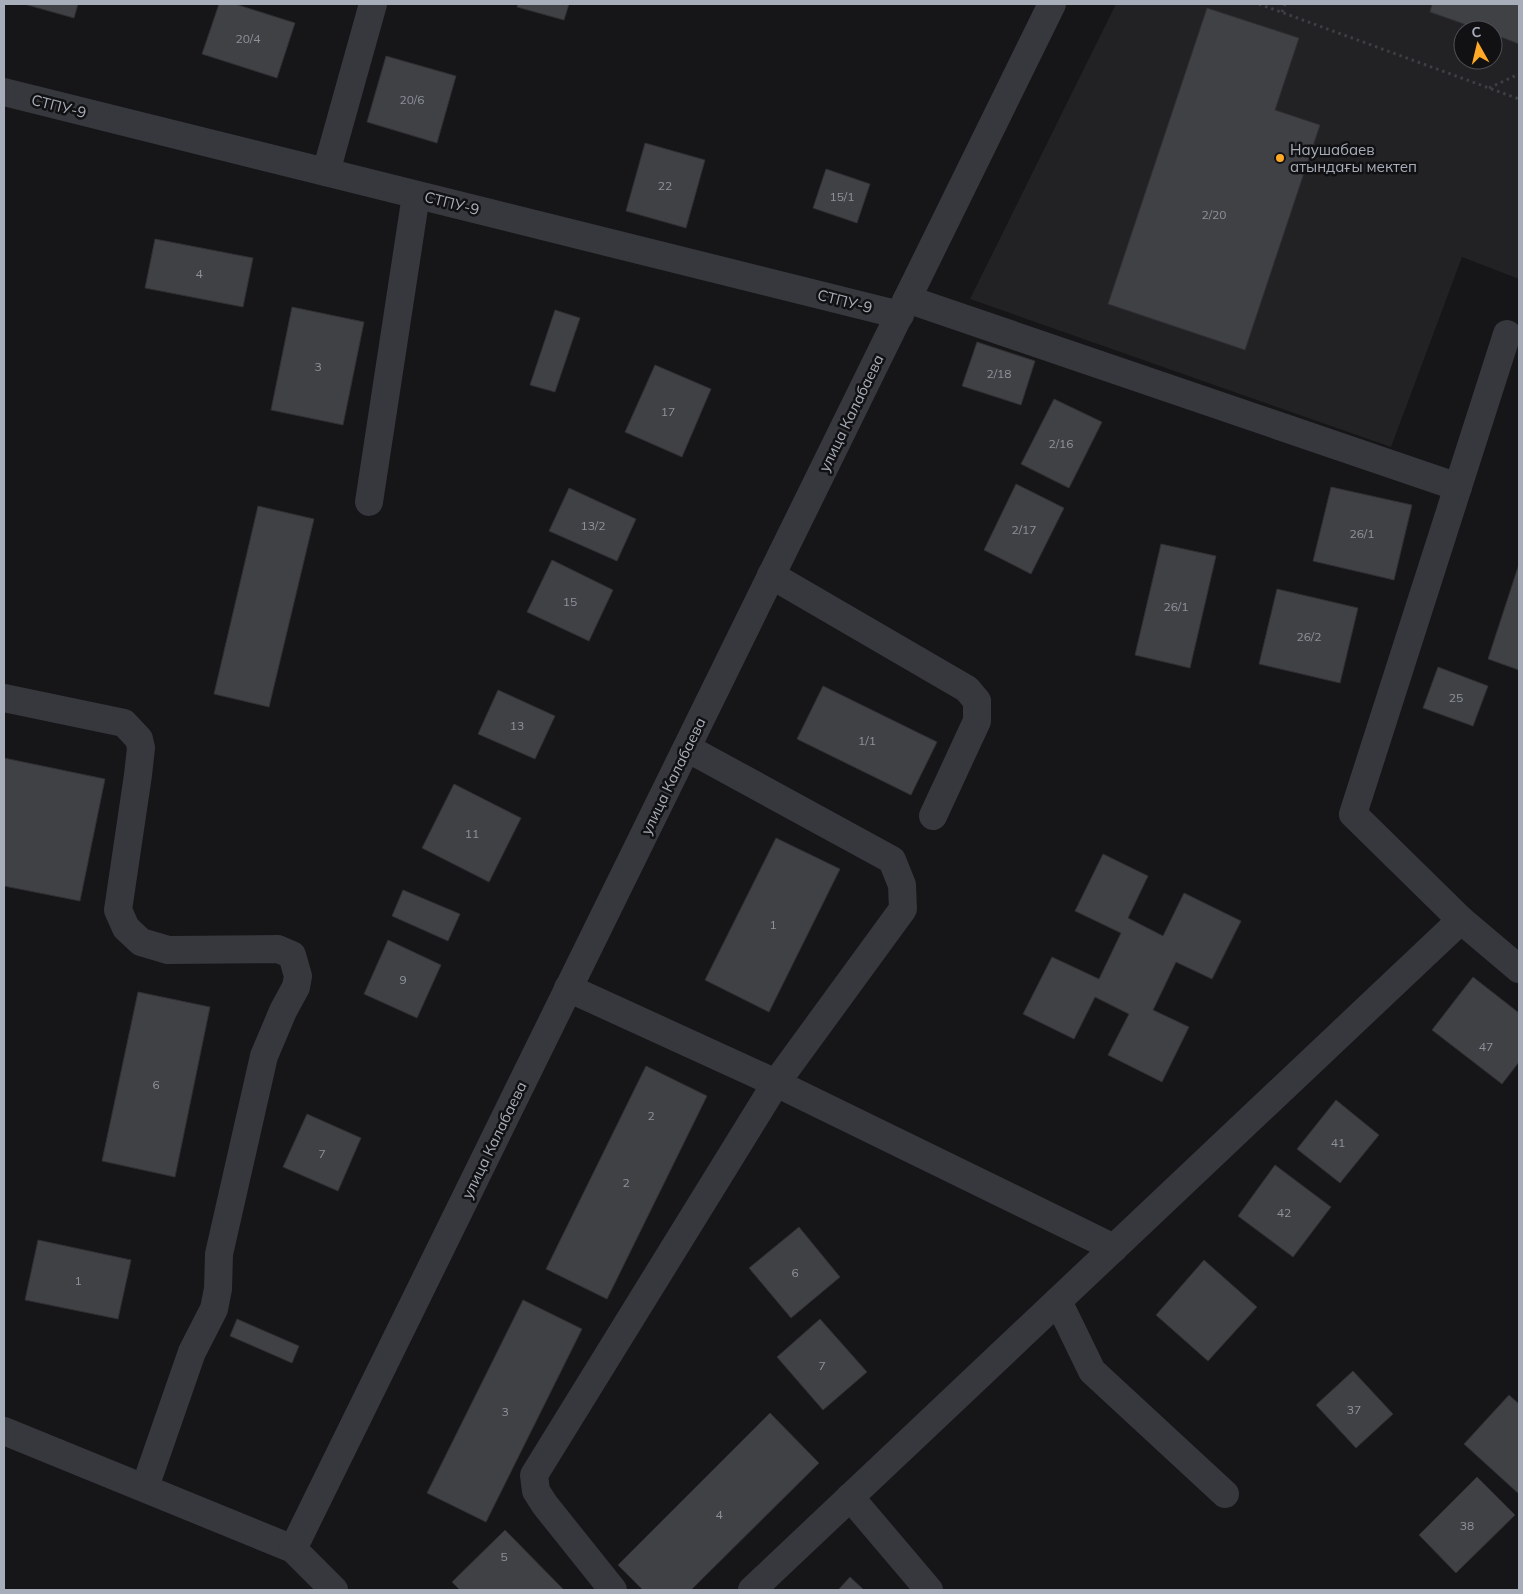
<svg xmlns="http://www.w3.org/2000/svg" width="1523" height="1594" font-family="Mulish,sans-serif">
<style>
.built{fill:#222225;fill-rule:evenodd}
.building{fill:#404145;stroke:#303034}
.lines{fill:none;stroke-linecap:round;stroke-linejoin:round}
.path{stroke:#3c3f44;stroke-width:3;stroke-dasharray:2.5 4;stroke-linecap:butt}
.minor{stroke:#36383d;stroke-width:28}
.poi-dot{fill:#ffa927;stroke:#111113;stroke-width:2}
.labels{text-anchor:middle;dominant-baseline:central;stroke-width:5;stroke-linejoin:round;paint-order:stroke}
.number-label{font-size:12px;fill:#8d929c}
.street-label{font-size:15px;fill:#a7adb9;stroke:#111113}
.poi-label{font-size:15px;fill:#a7adb9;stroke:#111113;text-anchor:start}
</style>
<rect width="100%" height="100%" fill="#161618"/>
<!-- built -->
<path class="built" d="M1116 4H1519V279L1462 257 1391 447 970 299ZM1463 30H1493V60H1463Z"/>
<!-- building -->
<g class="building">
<path d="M24 4H78L74 18Z"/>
<path d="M219 4H235L295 23 277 78 202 54Z"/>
<path d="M518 4H569L564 20 517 7Z"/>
<path d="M1432 4H1519V44L1493 34V30H1481L1430 12Z"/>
<path d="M1207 8 1299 38 1275 110 1320 125 1245 350 1108 304Z"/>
<path d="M386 56 456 76 437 143 367 122Z"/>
<path d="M645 143 705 160 686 228 626 211Z"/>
<path d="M826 169 870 184 857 223 813 208Z"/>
<path d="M155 239 253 258 243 307 145 288Z"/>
<path d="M292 307 364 322 343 425 271 410Z"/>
<path d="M555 310 580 318 555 392 530 385Z"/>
<path d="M977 342 1035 361 1021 405 962 386Z"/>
<path d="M655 365 711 389 682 457 625 432Z"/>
<path d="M1054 399 1102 422 1069 488 1021 464Z"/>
<path d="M1016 484 1064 508 1031 574 984 550Z"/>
<path d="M1331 487 1412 505 1394 580 1313 561Z"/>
<path d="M569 488 636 519 617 561 549 531Z"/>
<path d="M258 506 314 519 269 707 214 694Z"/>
<path d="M1161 544 1216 556 1190 668 1135 655Z"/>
<path d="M552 560 613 590 589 641 527 612Z"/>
<path d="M1519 564V670L1488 659Z"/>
<path d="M1277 589 1358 608 1340 683 1259 664Z"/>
<path d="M1438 667 1488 686 1473 726 1423 708Z"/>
<path d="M823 686 937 742 911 795 797 739Z"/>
<path d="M498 690 555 716 535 759 478 734Z"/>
<path d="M4 758 105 779 80 901 4 886Z"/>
<path d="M454 784 521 818 489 882 422 848Z"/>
<path d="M776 838 840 869 769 1012 705 980Z"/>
<path d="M1103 854 1148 876 1128 918 1163 936 1184 893 1241 921 1212 979 1176 962 1153 1010 1189 1027 1162 1082 1108 1055 1129 1014 1095 997 1074 1039 1023 1014 1052 957 1099 979 1121 933 1075 911Z"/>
<path d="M403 890 460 914 448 941 392 916Z"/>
<path d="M388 940 441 965 417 1018 364 994Z"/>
<path d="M1473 977 1519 1013V1062L1502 1084 1432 1030Z"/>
<path d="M138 992 210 1007 175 1177 102 1161Z"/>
<path d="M646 1066 707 1096 607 1299 546 1269Z"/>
<path d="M1336 1100 1379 1135 1340 1183 1297 1149Z"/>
<path d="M307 1114 361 1138 338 1191 283 1167Z"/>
<path d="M1275 1165 1331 1207 1293 1257 1238 1216Z"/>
<path d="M799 1227 840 1277 791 1318 749 1268Z"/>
<path d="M38 1240 131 1260 118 1319 25 1300Z"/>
<path d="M1204 1260 1257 1307 1208 1361 1156 1315Z"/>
<path d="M523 1300 582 1329 486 1522 427 1493Z"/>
<path d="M237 1319 299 1346 292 1363 230 1336Z"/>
<path d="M820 1319 867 1372 823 1410 777 1357Z"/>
<path d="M1353 1371 1393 1414 1356 1448 1316 1405Z"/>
<path d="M1509 1395 1519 1404V1494L1464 1444Z"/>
<path d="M770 1413 819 1463 691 1590H643L618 1565Z"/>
<path d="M1477 1477 1515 1515 1456 1573 1419 1535Z"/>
<path d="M505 1530 564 1590H460L452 1582Z"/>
<path d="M850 1577 864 1590H838Z"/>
</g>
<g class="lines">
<!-- path -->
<g class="path">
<path d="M1259 4 1519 99"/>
<path d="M1282 12 1285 4"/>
<path d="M1489 88 1519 74"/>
</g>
<!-- minor -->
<g class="minor">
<path d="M4 92 900 315"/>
<path d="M326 172 373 4"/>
<path d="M907 299 1458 487"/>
<path d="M369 502 416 195"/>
<path d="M771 575 967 689 977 701V721L933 816"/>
<path d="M4 698 124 723 139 739 141 748 138 775 118 910 126 928 141 942 168 950 278 949 292 955 298 976 296 987 283 1011 264 1056 219 1254 218 1289 214 1309 192 1352 145 1487"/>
<path d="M1461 920 1519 969"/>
<path d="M568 988 776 1083 1114 1248"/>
<path d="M1058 1301 1092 1371 1225 1494"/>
<path d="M4 1431 293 1549 334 1590"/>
<path d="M850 1497 929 1590"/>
<path d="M293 1549 1052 4"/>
<path d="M613 1590 545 1505 536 1491 534 1475 776 1083 903 909 902 885 892 860 687 748"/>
<path d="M752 1590 1461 920 1353 814 1507 334"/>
</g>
</g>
<!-- markers -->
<circle class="poi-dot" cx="1280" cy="158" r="5"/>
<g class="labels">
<!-- number labels -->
<g class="number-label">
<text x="248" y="38">20/4</text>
<text x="412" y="99">20/6</text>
<text x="665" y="185">22</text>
<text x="842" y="196">15/1</text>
<text x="1214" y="214">2/20</text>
<text x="199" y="273">4</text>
<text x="318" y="366">3</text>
<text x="999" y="373">2/18</text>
<text x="668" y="411">17</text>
<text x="1061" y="443">2/16</text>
<text x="593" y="525">13/2</text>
<text x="1024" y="529">2/17</text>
<text x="1362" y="533">26/1</text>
<text x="570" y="601">15</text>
<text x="1176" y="606">26/1</text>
<text x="1309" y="636">26/2</text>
<text x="1456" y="697">25</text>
<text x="517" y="725">13</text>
<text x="867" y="740">1/1</text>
<text x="472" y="833">11</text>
<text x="773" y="924">1</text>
<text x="403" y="979">9</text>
<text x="1486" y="1046">47</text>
<text x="156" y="1084">6</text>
<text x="651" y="1115">2</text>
<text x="1338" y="1142">41</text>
<text x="322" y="1153">7</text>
<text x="626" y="1182">2</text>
<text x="1284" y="1212">42</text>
<text x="795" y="1272">6</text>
<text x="78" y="1280">1</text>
<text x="822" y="1365">7</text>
<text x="1354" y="1409">37</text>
<text x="505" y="1411">3</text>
<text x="719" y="1514">4</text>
<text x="1467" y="1525">38</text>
<text x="504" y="1556">5</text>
</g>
<!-- street labels -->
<g class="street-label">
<text transform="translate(59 106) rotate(14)">СТПУ-9</text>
<text transform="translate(452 203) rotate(14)">СТПУ-9</text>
<text transform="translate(845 301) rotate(14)">СТПУ-9</text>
<text transform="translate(851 413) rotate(-64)">улица Калабаева</text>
<text transform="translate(673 776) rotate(-64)">улица Калабаева</text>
<text transform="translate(494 1140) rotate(-64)">улица Калабаева</text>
</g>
<!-- poi labels -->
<g class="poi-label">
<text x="1290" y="149">Наушабаев<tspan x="1290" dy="17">атындағы мектеп</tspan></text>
</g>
</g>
<!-- border -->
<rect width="1523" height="1594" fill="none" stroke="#a7adb9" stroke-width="10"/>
<!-- north arrow -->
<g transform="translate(1478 45) rotate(352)"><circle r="24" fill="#111113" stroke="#4d4f55"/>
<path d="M0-4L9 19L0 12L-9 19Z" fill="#ffa927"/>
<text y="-8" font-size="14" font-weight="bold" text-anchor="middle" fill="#a7adb9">С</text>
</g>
</svg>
